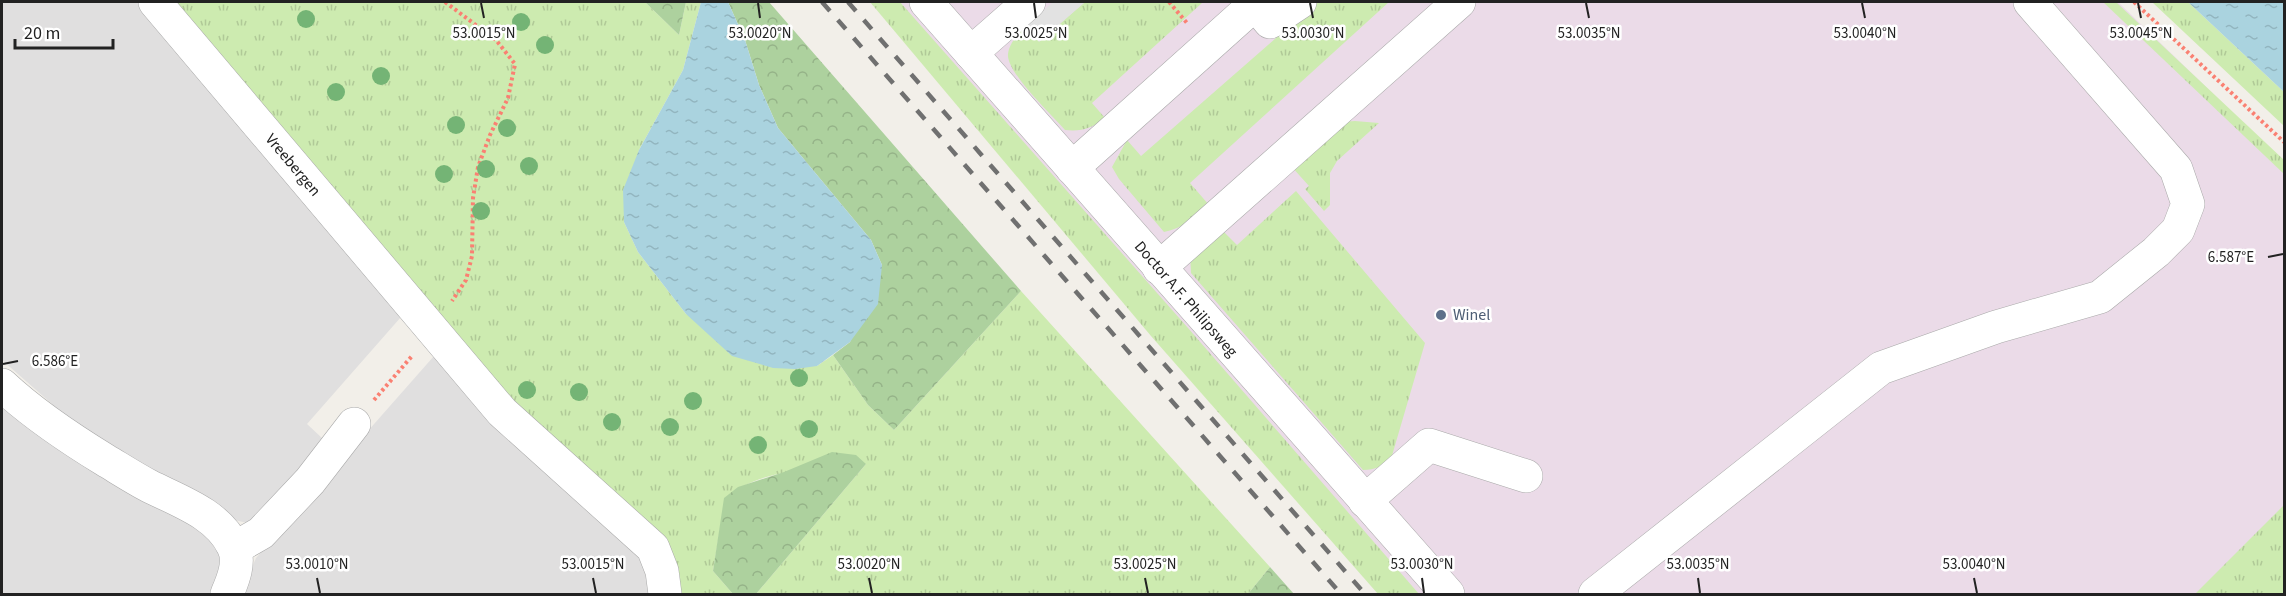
<svg xmlns="http://www.w3.org/2000/svg" width="2286" height="596" font-family="'Source Sans 3',sans-serif">
<style>
.residential{fill:#e0dfdf}
.industrial{fill:#ebdbe8}
.grass{fill:url(#grass-tufts)}
.forest{fill:url(#forest-crowns)}
.parking{fill:#e2e2e2}
.water{fill:url(#water-ripples)}
.lines{fill:none;stroke-linecap:round;stroke-linejoin:round}
.minor-casing{stroke:#a9a9a9;stroke-width:34}
.path{stroke:#fa8072;stroke-width:4;stroke-dasharray:3 3;stroke-linecap:butt}
.minor{stroke:#fff;stroke-width:33}
.rail{stroke:#707070;stroke-width:4.5;stroke-dasharray:12 12;stroke-linecap:butt}
.tree{fill:#74b475}
.ticks{fill:none;stroke:#222;stroke-width:2}
.service-dot{fill:#5c6f8a;stroke:#fff;stroke-width:2}
.labels{text-anchor:middle;dominant-baseline:central;stroke-width:5;stroke-linejoin:round;paint-order:stroke}
.street-label{font-size:16px;fill:#222;stroke:#fff}
.service-label{font-size:16px;fill:#4e5e75;stroke:#fff;text-anchor:start}
.ticks-label{font-size:15px;text-anchor:middle;fill:#222;stroke:#fff;stroke-width:5;stroke-linejoin:round;paint-order:stroke}
</style>
<defs>
<pattern id="grass-tufts" width="24" height="20" patternUnits="userSpaceOnUse" patternTransform="scale(1.5)"><rect width="24" height="20" fill="#cdebb0"/><path d="M3 7l-1-3M5 7V3M7 7l1-3M15 17l-1-3M17 17v-4M19 17l1-3" fill="none" stroke="#b0c997"/></pattern>
<pattern id="forest-crowns" width="20" height="18" patternUnits="userSpaceOnUse" patternTransform="scale(1.5)"><rect width="20" height="18" fill="#add19e"/><path d="M2 6a3 3 0 1 1 6 0M12 15a3 3 0 1 1 6 0" fill="none" stroke="#95b388"/></pattern>
<pattern id="water-ripples" width="26" height="14" patternUnits="userSpaceOnUse" patternTransform="scale(1.5)"><rect width="26" height="14" fill="#aad3df"/><path d="M2 4q2-2 4 0t4 0M15 11q2-2 4 0t4 0" fill="none" stroke="#92b5bf"/></pattern>
</defs>
<rect width="100%" height="100%" fill="#f2efe9"/>
<!-- residential -->
<g class="residential">
<path d="M2 2H138L401 317 307 424 322 438 323 446 248 523 234 520 108 446 77 426 2 360Z"/>
<path d="M434 356 644 561 649 594H241L256 558Z"/>
<path d="M2 396 210 535 221 558 215 594H2Z"/>
</g>
<!-- industrial -->
<path class="industrial" d="M887 2H2118L2284 162V509L2198 594H1403Z"/>
<!-- grass -->
<g class="grass">
<path d="M174 2H645L679 35 686 2H701L683 70 639 150 624 222 638 252 686 314 817 366 833 355 868 405 894 430 1021 291 1270 567 1248 594H756L866 464C820 469 762 467 725 498L713 571 733 594H680C681 569 677 558 662 536L504 394Z"/>
<path d="M870 2H900L1188 328 1419 594H1378L1151 336Z"/>
<path d="M1085 2H1201L1202 3 1092 103 1105 118C1093 128 1081 132 1065 130 1052 115 1006 72 1008 54 1009 43 1019 33 1026 26L1040 41Z"/>
<path d="M1317 2H1389L1190 183 1209 205C1194 218 1183 228 1164 232L1119 179 1112 167 1127 140 1141 156Z"/>
<path d="M2103 2H2116L2284 160V174Z"/>
<path d="M2152 2H2188L2284 92V126Z"/>
<path d="M1355 121 1379 123 1337 161 1330 173V205L1324 211 1305 189 1309 186 1291 166 1342 122Z"/>
<path d="M1296 191 1425 343 1391 459C1382 466 1376 470 1363 470L1191 273 1190 254 1222 230 1237 245Z"/>
<path d="M2284 505V594H2195Z"/>
</g>
<!-- forest -->
<g class="forest">
<path d="M645 2H686L679 35Z"/>
<path d="M728 2H769L1021 291 894 430 868 405 833 355 850 342 882 265 871 240 778 128 759 85 745 40Z"/>
<path d="M832 452 856 455 866 464 756 594H733L713 571 724 498 738 487 784 472Z"/>
<path d="M1270 567 1294 594H1248Z"/>
</g>
<!-- parking -->
<path class="parking" d="M1053 2H1085L1039 42 1026 26Z"/>
<!-- water -->
<g class="water">
<path d="M701 2H728L745 40 759 85 778 128 871 240 882 265 878 304 850 342 817 366 795 369 773 368 732 356 686 314 638 252 624 222 623 190 639 150 683 70Z"/>
<path d="M2188 2H2284V92Z"/>
</g>
<g class="lines">
<!-- minor casing -->
<g class="minor-casing">
<g id="minor">
<path d="M155 2 502 412 653 548 662 571 665 594"/>
<path d="M926 2 1448 594"/>
<path d="M1255 4 1270 22 1300 2"/>
<path d="M971 53 1029 2"/>
<path d="M1072 168 1255 4 1253 2"/>
<path d="M1159 268 1459 2"/>
<path d="M2 385C33 414 69 438 105 460 120 469 134 478 149 486 179 501 218 514 233 546 241 561 233 580 227 594"/>
<path d="M1365 501 1429 445 1526 476"/>
<path d="M235 548 261 533 310 481 354 424"/>
<path d="M1595 594 1881 368 1996 327 2100 297 2156 252 2178 230 2188 204 2176 169 2030 2"/>
</g>
</g>
<!-- path -->
<g class="path">
<path d="M445 2 496 40 515 64 508 98 490 135 478 167 473 198 472 256 466 280 452 301"/>
<path d="M1169 2 1187 23"/>
<path d="M2134 2 2284 142"/>
<path d="M374 400 412 356"/>
</g>
<!-- minor -->
<use href="#minor" class="minor"/>
<!-- rail -->
<g class="rail">
<path d="M822 2 1341 594"/>
<path d="M848 2 1365 594"/>
</g>
</g>
<!-- trees -->
<g class="tree">
<circle cx="306" cy="19" r="9"/>
<circle cx="521" cy="22" r="9"/>
<circle cx="545" cy="45" r="9"/>
<circle cx="381" cy="76" r="9"/>
<circle cx="336" cy="92" r="9"/>
<circle cx="456" cy="125" r="9"/>
<circle cx="507" cy="128" r="9"/>
<circle cx="529" cy="166" r="9"/>
<circle cx="486" cy="169" r="9"/>
<circle cx="444" cy="174" r="9"/>
<circle cx="481" cy="211" r="9"/>
<circle cx="799" cy="378" r="9"/>
<circle cx="527" cy="390" r="9"/>
<circle cx="579" cy="392" r="9"/>
<circle cx="693" cy="401" r="9"/>
<circle cx="612" cy="422" r="9"/>
<circle cx="670" cy="427" r="9"/>
<circle cx="809" cy="429" r="9"/>
<circle cx="758" cy="445" r="9"/>
</g>
<!-- ticks -->
<path class="ticks" d="M481 3 484 18M758 3 760 18M1034 3 1036 18M1310 3 1313 18M1586 3 1589 18M1862 3 1865 18M2138 3 2141 18M2268 257 2283 254M3 364 18 361M317 578 320 593M593 578 596 593M869 578 872 593M1145 578 1148 593M1422 578 1424 593M1698 578 1700 593M1974 578 1977 593"/>
<!-- markers -->
<circle class="service-dot" cx="1441" cy="315" r="6"/>
<g class="labels">
<!-- street labels -->
<g class="street-label">
<text transform="translate(293 165) rotate(50)">Vreebergen</text>
<text transform="translate(1186 299) rotate(49)">Doctor A.F. Philipsweg</text>
</g>
<!-- service labels -->
<g class="service-label">
<text x="1453" y="315">Winel</text>
</g>
</g>
<g class="ticks-label">
<text x="484" y="38">53.0015°N</text>
<text x="760" y="38">53.0020°N</text>
<text x="1036" y="38">53.0025°N</text>
<text x="1313" y="38">53.0030°N</text>
<text x="1589" y="38">53.0035°N</text>
<text x="1865" y="38">53.0040°N</text>
<text x="2141" y="38">53.0045°N</text>
<text x="2231" y="262">6.587°E</text>
<text x="55" y="366">6.586°E</text>
<text x="317" y="569">53.0010°N</text>
<text x="593" y="569">53.0015°N</text>
<text x="869" y="569">53.0020°N</text>
<text x="1145" y="569">53.0025°N</text>
<text x="1422" y="569">53.0030°N</text>
<text x="1698" y="569">53.0035°N</text>
<text x="1974" y="569">53.0040°N</text>
</g>
<!-- border -->
<rect width="2286" height="596" fill="none" stroke="#222222" stroke-width="6"/>
<!-- scale -->
<path d="M15 39v9h98v-9" fill="none" stroke="#222222" stroke-width="3"/>
<text x="24" y="39" font-size="18" fill="#222222" stroke="#ffffff" stroke-width="4.5" paint-order="stroke">20 m</text>
</svg>
